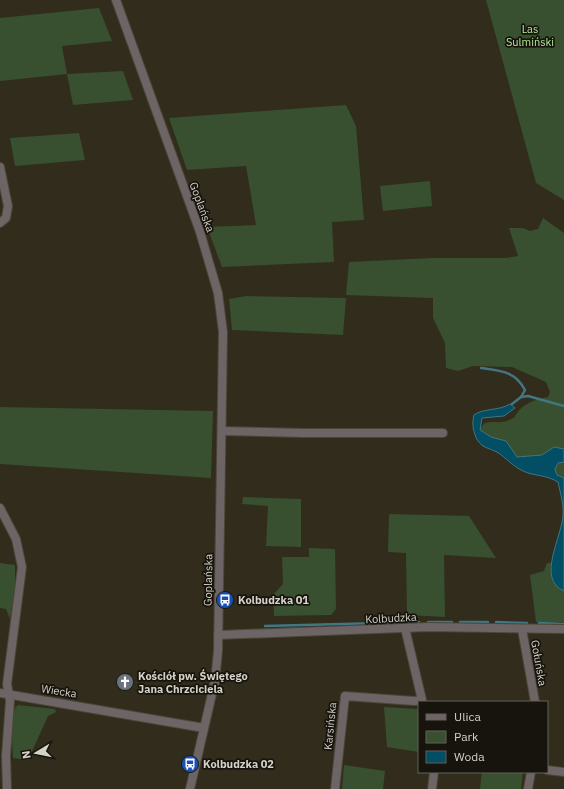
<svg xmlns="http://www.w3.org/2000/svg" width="564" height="789" font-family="'IBM Plex Sans',sans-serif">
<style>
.green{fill:#38502f}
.water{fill:#014e65;stroke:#417683}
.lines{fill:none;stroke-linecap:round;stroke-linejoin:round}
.stream{stroke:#417683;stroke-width:2.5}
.minor-casing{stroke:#4b4738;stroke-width:10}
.tertiary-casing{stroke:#4b4738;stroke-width:10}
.minor{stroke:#6d6465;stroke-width:8}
.tertiary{stroke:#6d6465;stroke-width:8}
.labels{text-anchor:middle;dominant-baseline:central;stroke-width:3.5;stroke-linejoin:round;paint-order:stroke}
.park-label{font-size:11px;fill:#b0ec9a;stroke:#17140d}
.street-label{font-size:11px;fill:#d5d2c8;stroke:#17140d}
.poi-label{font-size:11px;font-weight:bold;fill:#d5d2c8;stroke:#17140d;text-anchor:start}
</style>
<rect width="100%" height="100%" fill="#312c1c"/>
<!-- green -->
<g class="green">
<path d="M486 0H564V200L536 183Z"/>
<path d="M99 8 112 41 62 46 67 74 123 71 133 100 73 105 67 74 0 81V18Z"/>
<path d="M346 105 356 126 364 220 332 222 334 262 222 267 207 227 256 225 246 166 187 170 169 118Z"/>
<path d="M79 133 85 160 15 166 10 138Z"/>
<path d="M430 181 432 206 383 211 380 186Z"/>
<path d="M543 218 564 233V449L554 447 542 455 517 457 506 441 491 437 480 430C484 419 492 423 502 422 506 422 510 419 514 418 521 404 533 400 548 397L550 392 546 382 512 367 473 366 458 371 446 368 445 343 433 318V298L346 295 349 262 432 258H507L518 256 509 228H523L530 231 538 229Z"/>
<path d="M246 296 346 298 343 335 232 330 229 299Z"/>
<path d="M0 407 213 411 211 478 0 464Z"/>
<path d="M564 462V478L557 475 555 469 558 463Z"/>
<path d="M243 497 301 499V547L266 546 268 506 242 504Z"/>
<path d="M389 514 469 516 496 558 444 555 445 617 407 615 406 553 388 552Z"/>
<path d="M309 548 335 549 336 609 331 615 274 616 273 595 283 584 282 557H309Z"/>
<path d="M0 563 15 565V588L10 619 6 609 0 608Z"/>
<path d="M547 563H551C551 575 552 585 564 591V622H536L530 575 544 571Z"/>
<path d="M18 705 55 709 56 712 48 716 28 760 13 758 11 725 15 708Z"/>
<path d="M384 707 417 709 419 716V752L387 747Z"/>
<path d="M344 765 385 771 383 789H342Z"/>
<path d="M482 772H523L521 789H480Z"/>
</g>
<!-- water -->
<path class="water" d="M510 404 515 408 504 416 482 418 480 430 491 437 506 441 517 457 542 455 554 447 564 449V462L558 463 555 469 557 475 564 478V591C536 579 562 537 563 515 564 504 560 492 558 482 548 476 539 476 528 473 516 469 509 461 500 454 495 450 488 449 483 446 474 440 471 424 474 415 483 408 499 411 510 404Z"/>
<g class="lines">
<!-- stream -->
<g class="stream">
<path d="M481 368C501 371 515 371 525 390L521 397 512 404"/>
<path d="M521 397 528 396 564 406"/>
<path d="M428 622H452"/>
<path d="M460 622H488"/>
<path d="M496 622 527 623"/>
<path d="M539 623 564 624"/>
<path d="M265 626 419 622"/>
</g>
<!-- minor casing -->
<g class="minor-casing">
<g id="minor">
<path d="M0 167 8 206 6 218 0 223"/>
<path d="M222 431 303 433H443"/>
<path d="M0 508 16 539 22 567 7 684 10 701 6 756 7 789"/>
<path d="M522 629 535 702"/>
<path d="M218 635 428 627 564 629"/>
<path d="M0 693 204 728"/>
<path d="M547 770 564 772"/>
<path d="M335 789 345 696 414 701 422 700 405 628"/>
<path d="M432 789 434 772"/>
<path d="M528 789 531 772"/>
</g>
</g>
<!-- tertiary casing -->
<g class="tertiary-casing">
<path id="tertiary" d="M116 0 200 232 218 293 223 332 218 651 215 681 190 789"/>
</g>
<!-- minor -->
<use href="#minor" class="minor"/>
<!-- tertiary -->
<use href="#tertiary" class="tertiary"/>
</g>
<!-- icons -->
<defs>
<g id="bus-disc" transform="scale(0.9)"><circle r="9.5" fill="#1a4fb4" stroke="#17140d"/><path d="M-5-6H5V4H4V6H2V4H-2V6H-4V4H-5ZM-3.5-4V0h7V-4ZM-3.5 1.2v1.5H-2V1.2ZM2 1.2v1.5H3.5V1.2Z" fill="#fff"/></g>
<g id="church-disc" transform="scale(0.9)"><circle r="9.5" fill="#6b7280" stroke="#17140d"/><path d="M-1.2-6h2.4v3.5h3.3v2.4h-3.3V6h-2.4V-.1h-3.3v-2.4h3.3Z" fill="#fff"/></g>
</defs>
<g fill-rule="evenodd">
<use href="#bus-disc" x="225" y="600"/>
<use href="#church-disc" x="125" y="682"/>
<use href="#bus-disc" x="190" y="764"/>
</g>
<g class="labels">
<!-- park labels -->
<g class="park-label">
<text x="530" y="29">Las<tspan x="530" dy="13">Sulmiński</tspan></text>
</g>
<!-- street labels -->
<g class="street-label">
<text transform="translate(202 207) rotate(70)">Goplańska</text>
<text transform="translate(208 580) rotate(-89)">Goplańska</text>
<text transform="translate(391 618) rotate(-3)">Kolbudzka</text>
<text transform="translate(539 663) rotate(80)">Gołuńska</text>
<text transform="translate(59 691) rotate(9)">Wiecka</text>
<text transform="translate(330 726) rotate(-84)">Karsińska</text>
</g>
<!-- poi labels -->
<g class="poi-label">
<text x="238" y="600">Kolbudzka 01</text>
<text x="138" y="676">Kościół pw. Świętego<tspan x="138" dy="13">Jana Chrzciciela</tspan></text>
<text x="203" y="764">Kolbudzka 02</text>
</g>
</g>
<!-- legend -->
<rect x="418" y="701" width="130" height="72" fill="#17140d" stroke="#636058"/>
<rect x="426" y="714" width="20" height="6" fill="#6d6465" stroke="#636058"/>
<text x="454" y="721" font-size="12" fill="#d5d2c8">Ulica</text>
<rect x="426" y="731" width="20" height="12" fill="#38502f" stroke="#636058"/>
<text x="454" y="741" font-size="12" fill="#d5d2c8">Park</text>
<rect x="426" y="751" width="20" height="12" fill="#014e65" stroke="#636058"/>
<text x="454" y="761" font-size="12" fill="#d5d2c8">Woda</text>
<!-- north arrow -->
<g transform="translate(36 753) rotate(260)" stroke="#17140d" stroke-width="3" paint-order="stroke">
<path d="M0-3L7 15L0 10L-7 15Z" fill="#d5d2c8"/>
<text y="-6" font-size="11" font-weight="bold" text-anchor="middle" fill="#d5d2c8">N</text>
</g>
</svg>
